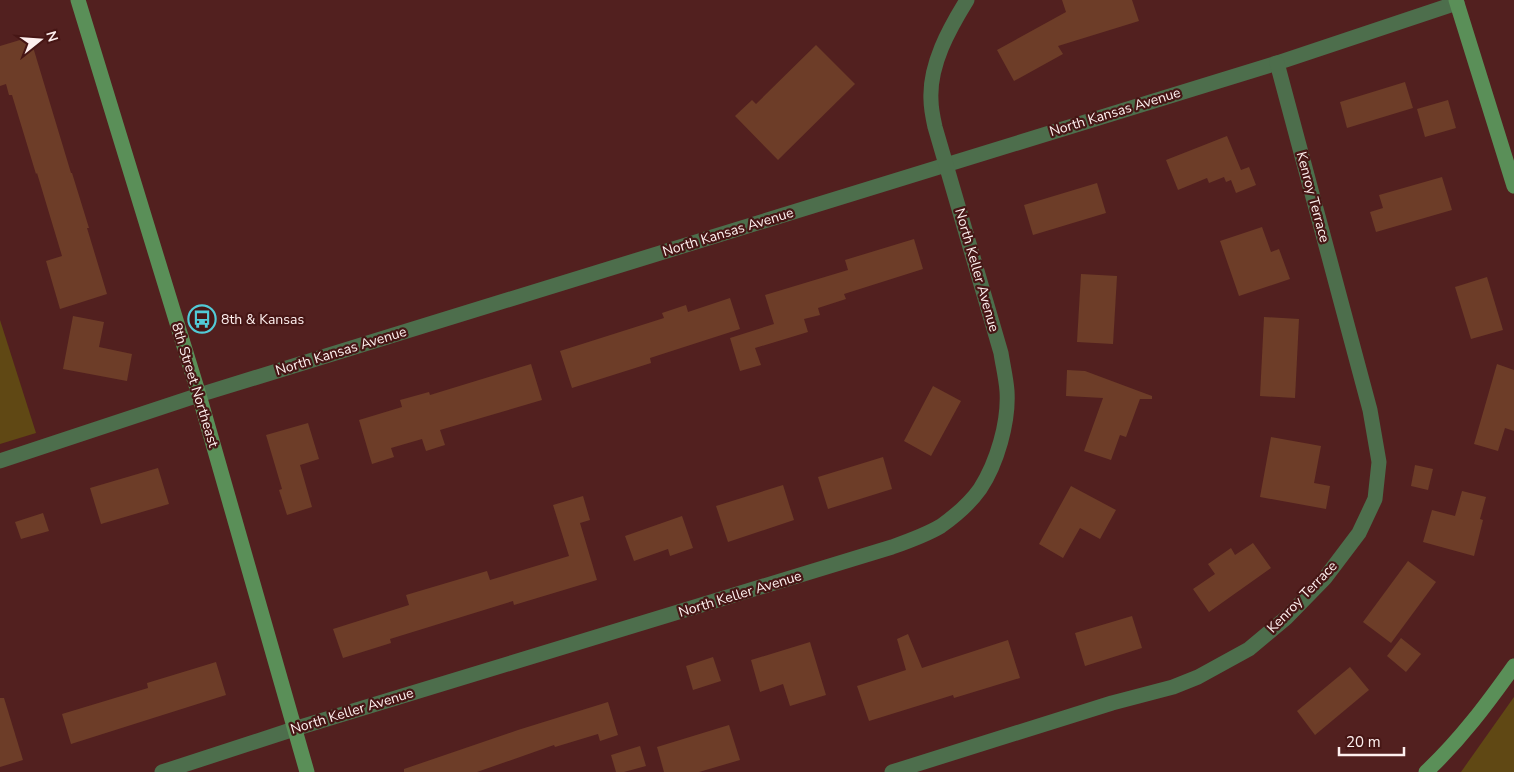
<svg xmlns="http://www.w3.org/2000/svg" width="1514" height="772" font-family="'Nunito Sans',sans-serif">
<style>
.green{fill:#604814}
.building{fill:#6d3d28}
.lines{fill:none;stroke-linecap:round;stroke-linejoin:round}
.street{stroke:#4d6e4c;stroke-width:15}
.secondary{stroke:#5a8f58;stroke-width:15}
.labels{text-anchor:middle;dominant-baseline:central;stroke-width:4.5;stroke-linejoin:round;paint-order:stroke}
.street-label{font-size:14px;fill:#fef0ef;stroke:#461615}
.poi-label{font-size:14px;fill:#fef0ef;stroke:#461615;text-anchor:start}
</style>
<rect width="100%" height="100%" fill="#52201f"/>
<!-- green -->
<g class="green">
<path d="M0 320 36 433 0 444Z"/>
<path d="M1514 697V772H1461L1468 762Z"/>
</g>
<!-- building -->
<g class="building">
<path d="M1062 0H1132L1139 21 1058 46 1063 54 1014 81 997 50 1066 12Z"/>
<path d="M30 37 71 173H72L89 228H87L107 294 60 309 46 261 62 256 37 173 36 174 12 95H9L6 84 0 86V46Z"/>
<path d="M816 45 855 84 778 160 735 116 752 100 756 104Z"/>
<path d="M1405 82 1413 108 1347 128 1340 102Z"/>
<path d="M1448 100 1456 128 1425 137 1417 109Z"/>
<path d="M1227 136 1241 170 1249 167 1256 185 1236 193 1231 180 1226 182 1224 177 1209 183 1207 178 1178 190 1166 160Z"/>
<path d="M1442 177 1452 210 1376 232 1370 212 1383 208 1379 195Z"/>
<path d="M1097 183 1106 213 1033 235 1024 205Z"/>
<path d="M1262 227 1271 252 1279 249 1290 279 1239 296 1220 241Z"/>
<path d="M914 239 923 269 844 294 846 299 818 308 820 315 804 319 808 332 755 348 761 365 740 371 730 338 774 324 765 295 848 270 845 260Z"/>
<path d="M1081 274 1117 276 1113 344 1077 342Z"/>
<path d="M1487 277 1503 330 1471 339 1455 287Z"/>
<path d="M730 298 740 329 650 358 651 363 572 388 560 351 664 318 662 313 686 305 688 312Z"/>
<path d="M73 316 104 322 99 347 132 354 127 381 63 369Z"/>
<path d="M1264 317 1299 319 1295 398 1260 396Z"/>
<path d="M531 364 542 400 440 430 445 445 426 451 422 439 391 448 394 457 372 464 359 420 402 407 400 400 429 392 430 395Z"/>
<path d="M1497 364 1514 370V431L1505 428 1498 451 1474 444Z"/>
<path d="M1067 370 1085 371 1152 396V399H1140L1126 437 1120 435 1111 460 1084 451 1103 398 1066 396Z"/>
<path d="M933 386 961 401 931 456 904 441Z"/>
<path d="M308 423 319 459 300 465 312 507 287 515 279 490 282 489 266 435Z"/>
<path d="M1271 437 1321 446 1314 483 1330 486 1326 509 1260 497Z"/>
<path d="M883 457 892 489 828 509 818 477Z"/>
<path d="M1415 465 1433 469 1428 490 1411 486Z"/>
<path d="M158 468 169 504 101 524 90 488Z"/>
<path d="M783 485 794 520 728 542 716 506Z"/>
<path d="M1071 486 1116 510 1100 539 1080 528 1063 558 1039 544Z"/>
<path d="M1462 491 1486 497 1480 519 1483 520 1474 556 1423 542 1432 510 1455 516Z"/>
<path d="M583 496 590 520 580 523 597 580 514 605 513 601 390 639 391 643 343 658 333 629 409 605 406 595 487 571 490 580 569 556 553 505Z"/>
<path d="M43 513 49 531 21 539 15 522Z"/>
<path d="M682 516 693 548 670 556 668 549 634 561 625 536Z"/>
<path d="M1253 543 1271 568 1209 612 1193 589 1215 574 1208 564 1231 548 1235 555Z"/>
<path d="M1408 561 1436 582 1391 643 1363 622Z"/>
<path d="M1132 616 1142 648 1085 666 1075 633Z"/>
<path d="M908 634 922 668 1008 640 1020 678 954 698 953 695 869 721 857 686 906 670 897 639Z"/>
<path d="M1401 638 1421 654 1406 672 1387 656Z"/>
<path d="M810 642 826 695 790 706 783 684 760 692 751 660Z"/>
<path d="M713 657 721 681 693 690 686 666Z"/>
<path d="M216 662 226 695 71 744 62 714 148 688 147 683Z"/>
<path d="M1350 667 1369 690 1315 735 1297 711Z"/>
<path d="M0 698H4L23 760 0 767Z"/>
<path d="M608 702 618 735 600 741 598 734 555 747 554 745 477 772H404V769L518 730Z"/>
<path d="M729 725 740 760 699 772H664L657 747Z"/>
<path d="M640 746 646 766 624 772H616L611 755Z"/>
</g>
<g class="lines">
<!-- street -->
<g class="street">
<path d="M0 461 199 395 1277 63 1457 3"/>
<path d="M162 772 294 729 892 547C909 541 926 535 941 526 955 516 970 503 980 489 997 463 1009 422 1007 391 1006 378 1003 366 1001 353L935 127C933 118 931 109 931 100 929 65 949 29 967 0"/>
<path d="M892 772 1112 703 1173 687 1198 677 1249 649 1286 618 1325 578 1359 533 1375 499 1379 462 1370 410 1277 63"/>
</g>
<!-- secondary -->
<g class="secondary">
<path d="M78 0 199 395 307 772"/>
<path d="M1456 0 1514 186"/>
<path d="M1426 772C1460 740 1487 704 1514 666"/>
</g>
</g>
<!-- icons -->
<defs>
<g id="bus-ring" transform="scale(1.4375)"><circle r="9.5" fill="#461615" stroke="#52cbd7" stroke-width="1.5"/><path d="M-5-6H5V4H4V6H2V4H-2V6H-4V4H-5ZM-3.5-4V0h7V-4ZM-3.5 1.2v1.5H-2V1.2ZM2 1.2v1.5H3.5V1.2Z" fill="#52cbd7"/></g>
</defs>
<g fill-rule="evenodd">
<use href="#bus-ring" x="202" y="319"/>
</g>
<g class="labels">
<!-- street labels -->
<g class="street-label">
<text transform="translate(1115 112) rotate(-17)">North Kansas Avenue</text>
<text transform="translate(1313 197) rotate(75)">Kenroy Terrace</text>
<text transform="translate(728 232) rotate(-17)">North Kansas Avenue</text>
<text transform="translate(977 270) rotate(74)">North Keller Avenue</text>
<text transform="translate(341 351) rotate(-17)">North Kansas Avenue</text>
<text transform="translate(195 385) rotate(73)">8th Street Northeast</text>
<text transform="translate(740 594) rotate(-17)">North Keller Avenue</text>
<text transform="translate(1302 597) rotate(-46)">Kenroy Terrace</text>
<text transform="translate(352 711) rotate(-17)">North Keller Avenue</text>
</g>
<!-- poi labels -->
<g class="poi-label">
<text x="221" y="319">8th &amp; Kansas</text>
</g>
</g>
<!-- north arrow -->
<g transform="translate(40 40) rotate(73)" stroke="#461615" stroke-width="4" paint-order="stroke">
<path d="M0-4L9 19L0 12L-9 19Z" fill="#fef0ef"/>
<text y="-8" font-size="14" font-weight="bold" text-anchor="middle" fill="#fef0ef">N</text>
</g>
<!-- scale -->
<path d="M1339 747v8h65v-8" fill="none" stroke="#fef0ef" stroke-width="2.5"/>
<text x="1346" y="747" font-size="15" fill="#fef0ef" stroke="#461615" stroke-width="4" paint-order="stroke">20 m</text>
</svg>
